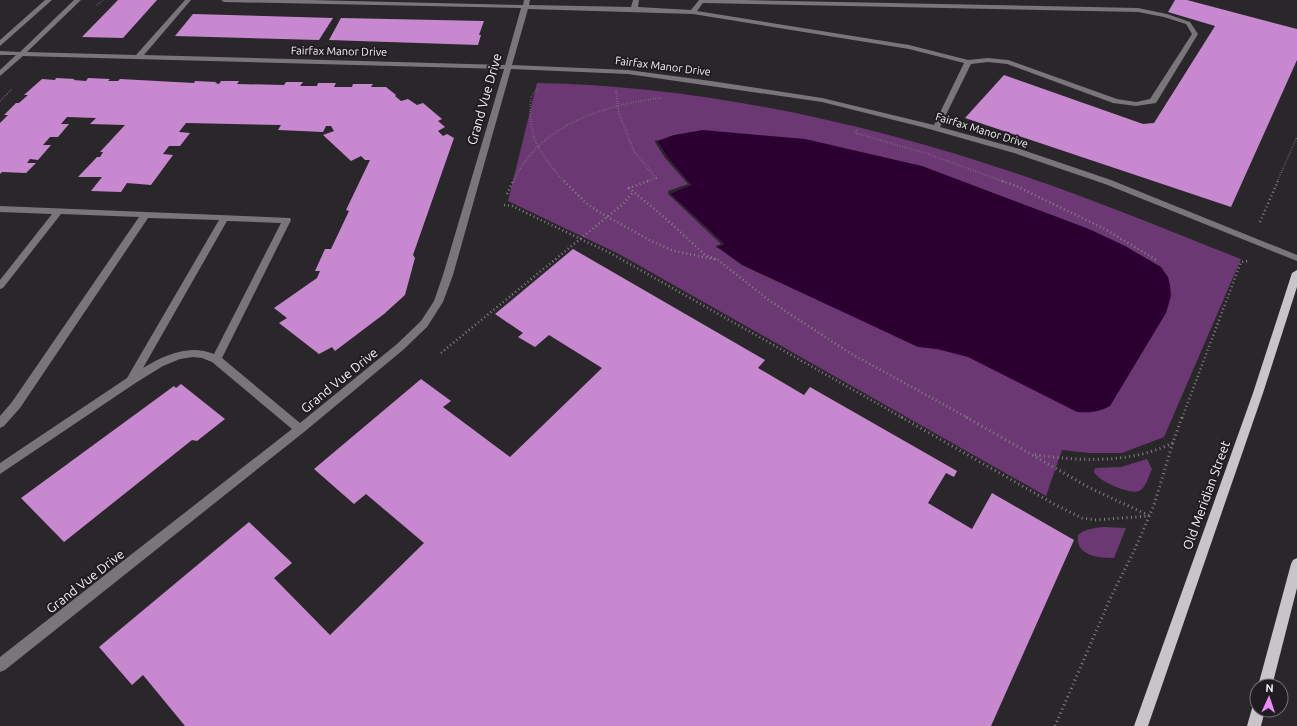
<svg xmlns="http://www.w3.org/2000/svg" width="1297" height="726" font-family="Ubuntu,sans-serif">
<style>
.green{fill:#6c3873}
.water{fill:#2b0031}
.pier{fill:#2a272b}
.building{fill:#c888cf}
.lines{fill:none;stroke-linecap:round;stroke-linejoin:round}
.path-far2{stroke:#848185;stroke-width:2;stroke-dasharray:0.5 2;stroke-linecap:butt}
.path-far1{stroke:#848185;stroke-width:2.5;stroke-dasharray:1 3;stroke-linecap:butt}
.path{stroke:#848185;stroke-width:3;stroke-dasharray:1 3.5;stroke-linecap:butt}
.minor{fill:#787678;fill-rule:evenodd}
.major{fill:#c8c4c9;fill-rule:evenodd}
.labels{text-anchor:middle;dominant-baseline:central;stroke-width:4;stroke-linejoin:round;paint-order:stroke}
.far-street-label{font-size:11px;fill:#f5f2f5;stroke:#201d21}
.street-label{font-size:13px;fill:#f5f2f5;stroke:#201d21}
</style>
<rect width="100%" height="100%" fill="#2a272b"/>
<!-- green -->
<g class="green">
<path d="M537 83C700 86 864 122 1018 174 1093 199 1167 230 1241 259L1164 437 1122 453H1089L1062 450 1046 496 619 254 508 201Z"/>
<path d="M1147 459 1152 469C1149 475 1146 488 1139 491 1130 495 1098 481 1094 472L1095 468 1121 467Z"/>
<path d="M1103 527 1126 528 1114 558C1099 558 1075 556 1078 535 1085 529 1094 528 1103 527Z"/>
</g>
<!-- water -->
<path class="water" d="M703 130 805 139 922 166 1089 229 1125 246 1161 267 1168 277 1170 285 1171 296 1166 313 1110 406C1099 412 1090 413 1077 412L968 357 937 349 918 347 742 265 717 247 724 244 669 193 691 185 667 157 657 141 674 135Z"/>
<!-- pier -->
<path class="pier" d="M656 139 667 157 691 185 670 194 724 244 716 248V246L721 244 668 194V191L688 184 665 158 655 142Z"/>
<!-- building -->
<g class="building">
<path d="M118 0H157L123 38 82 37Z"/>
<path d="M1175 0H1187L1297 29V60L1231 207 965 118 1004 75 1143 124 1154 123 1215 26 1168 12Z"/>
<path d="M193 14 333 18 319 40 175 36Z"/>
<path d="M341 18 484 21 479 35H481L478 45 329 40Z"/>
<path d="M56 78 75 79 73 80 86 81 88 78 110 79 108 81H118L120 79 194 83 195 81 217 82 215 83 219 84 221 81H239L237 84 284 85 286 82H303L300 86H317L318 83H336L334 87H352L353 84H373L371 87H386L396 95 395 96 401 101 408 99 417 105 423 103 442 119 438 121 445 127 438 131 443 136 447 134 454 138 413 255 415 258 405 295 384 314 335 351 332 347 319 354 279 323 287 318 274 308 317 278 320 271H315L325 249H331L349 211 346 210 370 160H365L361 156 351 161 323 135 334 131 331 126H326L323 132 278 130 281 125 186 123 179 132 190 133 180 146H169L163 154 173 155 151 185 127 183 121 192 91 191 102 177H78L97 157H100L103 152H100L125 125 90 124 96 118 67 117 61 124H69L58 137H50L43 145H51L38 160 30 159 27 163H36L26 173 2 172 0 174V123L8 115H4L16 103H19L28 95H24L42 79 55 80Z"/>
<path d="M573 249 765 360 758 368 804 395 810 387 957 471 954 477 946 473 928 503 972 529 992 493 1074 540 991 726H185L143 675 132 685 99 647 249 522 292 563 274 578 330 635 424 543 366 494 354 504 314 469 421 379 451 401 443 407 510 457 602 368 549 335 535 347 518 337 523 333 495 314Z"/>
<path d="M181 384 225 419 197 441 192 440 64 542 21 498 174 386 176 388Z"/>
</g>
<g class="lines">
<!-- path-far2 -->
<g class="path-far2">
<path d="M97 5 103 0"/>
<path d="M538 89C535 92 532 94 531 99 529 111 531 133 537 145 544 157 555 172 565 182"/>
<path d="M616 91 619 114 634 151 656 178 645 182"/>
<path d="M0 101 11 90"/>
<path d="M857 130 855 133 925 153 1005 182"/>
<path d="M513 182C539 125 603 105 661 98"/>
<path d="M1277 182 1297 137"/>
</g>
<!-- path-far1 -->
<g class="path-far1">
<path d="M564 181 586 203 599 212 653 242 674 251 718 260 770 301 850 353 968 418"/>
<path d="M648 181 629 188 664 217 705 255 716 259"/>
<path d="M1002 181 1016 186 1103 228 1158 261"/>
<path d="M507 194 513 181"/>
<path d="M504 205 512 206 612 254 903 418"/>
<path d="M1260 222 1278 181"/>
<path d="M441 353 624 203 633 192"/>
<path d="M1182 418 1241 262 1248 261"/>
</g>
<!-- path -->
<g class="path">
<path d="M901 417 1054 504 1082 518 1095 520 1149 516"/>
<path d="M966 417 1090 488 1150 516"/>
<path d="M1035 455C1082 461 1129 464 1173 443"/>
<path d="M1055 726 1110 599 1135 549 1154 505 1173 442 1182 417"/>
</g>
<!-- minor -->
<g class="minor">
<path d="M45 0H52L0 46V40Z"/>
<path d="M74 0H81L27 52 136 55 185 0H191L144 55 505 65 521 8 224 2 221 0H309L523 5 524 0H530L529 5 631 7 633 0H639L638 7 691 10 699 0H743L1138 8 1167 14 1190 22 1198 34 1156 103 1136 106 1113 103 1007 64 988 62 971 64 940 127 1020 149 1111 180 1297 255V261L1105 184 1014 153 922 127 822 102 628 74 511 69 453 275 443 302 427 327 403 350 304 432 5 670 0 672V657L292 429 212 362 202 358 193 357 180 359 163 366 137 382 0 474V463L127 378 219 220 148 218 20 408 4 426 0 428V416L12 402 139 217 61 214 3 288 0 289V280L52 214 0 212V206L290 218 291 220 222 358 300 423 397 344 421 321 434 301 443 275 504 69 23 56 0 76V70L16 55H0V51L20 52ZM703 3 1138 12 1164 17 1186 24 1192 34 1150 99 1136 102 1117 99 1008 60 988 58 968 60 909 45 697 11ZM528 9 693 14 909 49 964 63 934 125 822 98 711 81 628 70 512 65ZM227 221 281 223 214 354C189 344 165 355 143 368Z"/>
</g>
<!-- major -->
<g class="major">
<path d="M1297 270V287L1263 393 1148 726H1134L1253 393 1292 273Z"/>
<path d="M1297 558V588L1272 686H1258L1291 564 1293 560Z"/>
<path d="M1257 704V710H1265L1261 726H1247L1253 705Z"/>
</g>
</g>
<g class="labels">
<!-- far-street labels -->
<g class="far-street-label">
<text transform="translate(339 51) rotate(1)">Fairfax Manor Drive</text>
<text transform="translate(663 66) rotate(7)">Fairfax Manor Drive</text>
<text transform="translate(982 130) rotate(17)">Fairfax Manor Drive</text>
</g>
<!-- street labels -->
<g class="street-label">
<text transform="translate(484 99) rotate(-74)">Grand Vue Drive</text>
<text transform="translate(339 380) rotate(-39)">Grand Vue Drive</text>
<text transform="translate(1206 495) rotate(-70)">Old Meridian Street</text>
<text transform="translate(85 581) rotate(-38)">Grand Vue Drive</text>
</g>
</g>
<!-- north arrow -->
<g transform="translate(1269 698) rotate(3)"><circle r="19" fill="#201d21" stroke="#757276"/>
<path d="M0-3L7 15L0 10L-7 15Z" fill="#ed8cf9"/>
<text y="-6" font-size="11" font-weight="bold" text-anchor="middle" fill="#f5f2f5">N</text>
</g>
</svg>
